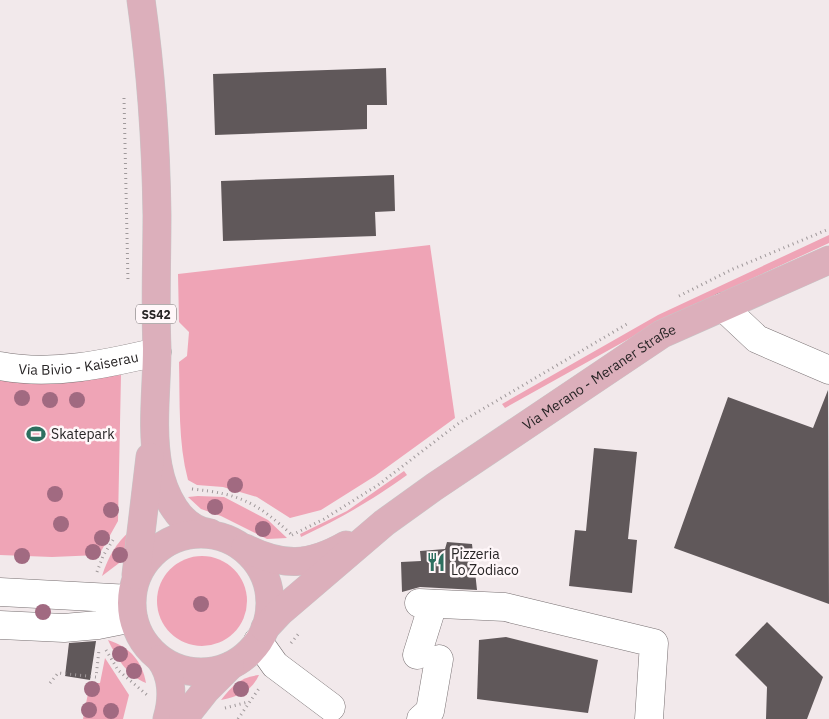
<svg xmlns="http://www.w3.org/2000/svg" width="829" height="719" font-family="'IBM Plex Sans',sans-serif">
<style>
.green{fill:#efa4b6}
.building{fill:#60585a}
.lines{fill:none;stroke-linecap:round;stroke-linejoin:round}
.minor-casing{stroke:#787072;stroke-width:29}
.major-casing{stroke:#c7c6c7;stroke-width:29}
.path{stroke:#9f989a;stroke-width:3;stroke-dasharray:1 4;stroke-linecap:butt}
.minor{stroke:#fff;stroke-width:28}
.major{stroke:#dcafbb;stroke-width:28}
.tree{fill:#a16a81}
.labels{text-anchor:middle;dominant-baseline:central;stroke-width:5;stroke-linejoin:round;paint-order:stroke}
.shield{fill:#fff7f9;stroke:#686465;stroke-width:1}
.shield-label{font-size:12px;font-weight:bold;fill:#282526}
.street-label{font-size:14px;fill:#282526;stroke:#fff7f9}
.poi-label{font-size:14px;fill:#282526;stroke:#fff7f9;text-anchor:start}
</style>
<rect width="100%" height="100%" fill="#f2e9eb"/>
<!-- green -->
<g class="green">
<path d="M829 235V243L661 321 505 408 502 404 658 315Z"/>
<path d="M430 245 455 418 375 476 321 510 290 518 257 497 223 487 197 485 188 480C178 442 180 402 179 362L187 356 189 332 179 322 178 274Z"/>
<path d="M0 374 83 378 121 375 118 521 99 555 52 557 0 555Z"/>
<path d="M404 471 407 475C371 501 341 518 301 537L300 534 347 511Z"/>
<path d="M198 496 224 497 268 520 287 538 267 539 221 516 201 509 188 497Z"/>
<path d="M131 530 127 557 102 576C108 557 116 543 131 530Z"/>
<circle cx="202" cy="601" r="45"/>
<path d="M108 640C130 647 142 661 146 683 127 675 117 659 108 640Z"/>
<path d="M105 658 129 695 123 719H83L90 683H100Z"/>
<path d="M259 675C251 692 239 696 221 700 232 686 240 677 259 675Z"/>
</g>
<!-- building -->
<g class="building">
<path d="M386 68 387 105H367V129L215 135 213 74Z"/>
<path d="M394 175 395 211 375 212 376 236 223 241 221 181Z"/>
<path d="M828 390 829 604 674 548 728 397 813 428Z"/>
<path d="M594 448 637 452 628 539 637 540 632 593 569 586 575 530 586 531Z"/>
<path d="M447 542 472 544 477 590 420 587 402 592 401 562 421 561 420 551 445 549Z"/>
<path d="M767 622 823 677 807 719H766L767 687 735 655Z"/>
<path d="M506 637 598 660 588 713 477 699 479 640Z"/>
<path d="M96 641 90 680 65 676 69 643Z"/>
</g>
<g class="lines">
<!-- minor casing -->
<g class="minor-casing">
<g id="minor">
<path d="M723 307 757 339 829 370"/>
<path id="s1" d="M0 366C52 376 106 364 157 352"/>
<path d="M0 592 131 599"/>
<path d="M419 603 505 607 654 643 649 719"/>
<path d="M0 625 64 628 98 625 133 618"/>
<path d="M258 641 275 665 331 707"/>
<path d="M417 655 433 604"/>
<path d="M421 719 430 711 439 659"/>
</g>
</g>
<!-- major casing -->
<g class="major-casing">
<g id="major">
<path d="M141 0C151 71 156 143 157 215 157 260 155 304 157 348 157 387 151 427 158 466 163 493 179 529 210 533"/>
<circle cx="201" cy="603" r="69"/>
<path d="M245 548C283 567 309 566 346 545"/>
<path d="M136 575 150 457"/>
<path id="s2" d="M265 628 280 612 384 523 434 487 662 334 829 260"/>
<path d="M160 659C173 676 173 699 167 719"/>
<path d="M183 719 206 690 230 666"/>
</g>
</g>
<!-- path -->
<g class="path">
<path d="M124 98 128 282"/>
<path d="M679 296 733 269 829 229"/>
<path d="M192 489C240 494 256 502 292 535"/>
<path d="M292 535 324 519 378 485 459 423 627 324"/>
<path d="M97 572 103 556 113 540"/>
<path d="M291 643 300 632"/>
<path d="M106 650 118 670 147 695"/>
<path d="M50 683 58 673 96 677 99 650"/>
<path d="M225 708 248 702"/>
<path d="M238 719 260 687"/>
</g>
<!-- minor -->
<use href="#minor" class="minor"/>
<!-- major -->
<use href="#major" class="major"/>
</g>
<!-- trees -->
<g class="tree">
<circle cx="22" cy="398" r="8"/>
<circle cx="50" cy="400" r="8"/>
<circle cx="77" cy="400" r="8"/>
<circle cx="235" cy="485" r="8"/>
<circle cx="55" cy="494" r="8"/>
<circle cx="215" cy="507" r="8"/>
<circle cx="111" cy="510" r="8"/>
<circle cx="61" cy="524" r="8"/>
<circle cx="263" cy="529" r="8"/>
<circle cx="102" cy="538" r="8"/>
<circle cx="93" cy="552" r="8"/>
<circle cx="120" cy="555" r="8"/>
<circle cx="22" cy="556" r="8"/>
<circle cx="201" cy="604" r="8"/>
<circle cx="43" cy="612" r="8"/>
<circle cx="120" cy="654" r="8"/>
<circle cx="134" cy="671" r="8"/>
<circle cx="92" cy="689" r="8"/>
<circle cx="241" cy="689" r="8"/>
<circle cx="89" cy="710" r="8"/>
<circle cx="111" cy="711" r="8"/>
</g>
<!-- icons -->
<defs>
<g id="stadium-bare" transform="scale(1.5)"><path d="M0-5a6.5 5 0 1 0 0 10a6.5 5 0 1 0 0-10ZM-3.5-1.8h7v3.6h-7Z" fill="#2d6f5f" stroke="#fff7f9" stroke-width="2.5" paint-order="stroke"/></g>
<g id="restaurant-bare" transform="scale(1.5)"><path d="M-5-6h1v4h1v-4h1v4h1v-4h1v5L-1.5 .5V6h-2V.5L-5-1ZM5-6V6H3V1.5H1.5Q1.5-4 5-6Z" fill="#2d6f5f" stroke="#fff7f9" stroke-width="2.5" paint-order="stroke"/></g>
</defs>
<g fill-rule="evenodd">
<use href="#stadium-bare" x="36" y="434"/>
<use href="#restaurant-bare" x="436" y="562"/>
</g>
<g class="labels">
<!-- shield labels -->
<rect class="shield" x="136" y="304.5" width="40" height="19" rx="4"/>
<g class="shield-label">
<text x="156" y="314">SS42</text>
</g>
<!-- street labels -->
<g class="street-label">
<text stroke="none"><textPath href="#s1" startOffset="79">Via Bivio - Kaiserau</textPath></text>
<text stroke="none"><textPath href="#s2" startOffset="419">Via Merano - Meraner Straße</textPath></text>
</g>
<!-- poi labels -->
<g class="poi-label">
<text x="51" y="434">Skatepark</text>
<text x="451" y="554">Pizzeria<tspan x="451" dy="16">Lo Zodiaco</tspan></text>
</g>
</g>
</svg>
